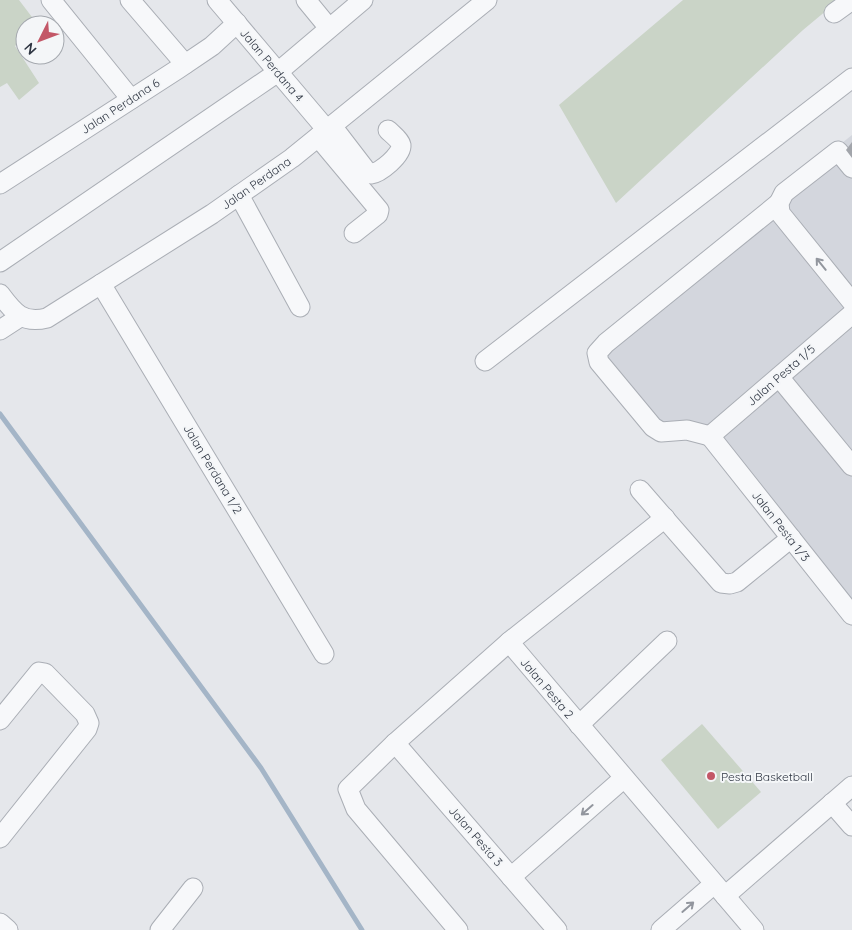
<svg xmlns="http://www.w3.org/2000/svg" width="852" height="930" font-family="Quicksand,sans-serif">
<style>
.built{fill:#d3d6dd}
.green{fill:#cad4c7}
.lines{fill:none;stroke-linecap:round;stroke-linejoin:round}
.stream{stroke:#a4b5c7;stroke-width:5}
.minor-casing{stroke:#aaaeb5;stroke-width:21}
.minor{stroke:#f7f8fa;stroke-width:19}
.wall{fill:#a2a5ab}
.oneway{stroke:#92969e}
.poi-dot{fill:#c35767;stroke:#f4f6f8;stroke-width:2}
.labels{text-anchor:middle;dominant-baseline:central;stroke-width:4;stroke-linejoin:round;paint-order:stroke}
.street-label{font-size:12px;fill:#2e3542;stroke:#f4f6f8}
.poi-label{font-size:12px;fill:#2e3542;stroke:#f4f6f8;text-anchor:start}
</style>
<rect width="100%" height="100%" fill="#e5e7eb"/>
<!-- built -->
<path class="built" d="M852 135V626L705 439 662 438 594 363 592 343Z"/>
<!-- green -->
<g class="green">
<path d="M0 0H19L38 25H25V37L15 46 39 83 19 100 7 83 0 87Z"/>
<path d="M683 0H839L803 30 616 203 559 105Z"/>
<path d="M702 724 761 792 718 829 661 760Z"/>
</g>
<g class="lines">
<!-- stream -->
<path class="stream" d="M0 414 261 768 362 930"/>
<!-- minor casing -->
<g class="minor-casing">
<g id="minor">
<path d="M51 0 131 99"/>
<path d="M130 0 185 64"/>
<path d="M217 0 327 130"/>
<path d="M306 0 329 28"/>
<path d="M834 13 852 0"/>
<path d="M332 126 365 169 371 174C380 173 402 155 401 145 400 140 392 134 388 130"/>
<path d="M318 137 379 210 378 214 354 233"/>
<path d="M852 168 838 151 784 193 779 203 780 213 852 302"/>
<path d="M0 184 178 69 212 46 237 23"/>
<path d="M239 195 300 307"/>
<path d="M0 262 278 72 363 0"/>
<path d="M101 284 324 654"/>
<path d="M0 294C14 313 23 324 47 318L212 214 292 158 487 0"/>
<path d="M0 330 20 317"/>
<path d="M485 361 852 78"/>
<path d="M779 377 852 466"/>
<path d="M710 436 687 430 661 432 653 427 599 362 597 353 606 343 779 203"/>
<path d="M710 436 852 615"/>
<path d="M710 436 852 314"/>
<path d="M640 490 721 583 730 584 737 582 791 538"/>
<path d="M509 642 665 518"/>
<path d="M0 720 39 672 45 673 85 714 89 723 87 729 0 838"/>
<path d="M579 725 667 641"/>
<path d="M395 743 557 930"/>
<path d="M832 803 852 826"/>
<path d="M511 877 624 778"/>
<path d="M725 896 852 786"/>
<path d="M0 923 8 930"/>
<path d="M160 930 193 888"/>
<path d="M458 930 356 809 348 789 395 743 509 642 754 930"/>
<path d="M661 930 714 884"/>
</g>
</g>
<!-- minor -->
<use href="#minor" class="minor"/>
</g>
<!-- wall -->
<path class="wall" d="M852 142V158L846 150Z"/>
<!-- one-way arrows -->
<defs><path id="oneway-shaft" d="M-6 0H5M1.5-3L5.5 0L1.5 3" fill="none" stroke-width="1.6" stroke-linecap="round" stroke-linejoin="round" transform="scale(1.25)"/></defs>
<g class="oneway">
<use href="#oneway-shaft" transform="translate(821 264) rotate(-129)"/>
<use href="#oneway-shaft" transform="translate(587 810) rotate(139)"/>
<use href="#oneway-shaft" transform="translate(688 907) rotate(-41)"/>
</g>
<!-- markers -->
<circle class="poi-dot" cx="711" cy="776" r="5"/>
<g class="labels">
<!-- street labels -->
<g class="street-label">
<text transform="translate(272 65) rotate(50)">Jalan Perdana 4</text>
<text transform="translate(120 106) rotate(-33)">Jalan Perdana 6</text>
<text transform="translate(256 183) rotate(-35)">Jalan Perdana</text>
<text transform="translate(781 375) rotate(-41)">Jalan Pesta 1/5</text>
<text transform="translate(213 469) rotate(59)">Jalan Perdana 1/2</text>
<text transform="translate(781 526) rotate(52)">Jalan Pesta 1/3</text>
<text transform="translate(547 688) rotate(50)">Jalan Pesta 2</text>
<text transform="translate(476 836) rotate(49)">Jalan Pesta 3</text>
</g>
<!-- poi labels -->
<g class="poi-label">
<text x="721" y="776">Pesta Basketball</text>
</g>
</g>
<!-- north arrow -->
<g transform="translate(40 40) rotate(228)"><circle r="24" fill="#f4f6f8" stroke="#a5a9af"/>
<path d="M0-4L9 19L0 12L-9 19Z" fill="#c35767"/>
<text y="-8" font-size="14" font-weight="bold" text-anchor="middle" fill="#2e3542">N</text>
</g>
</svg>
